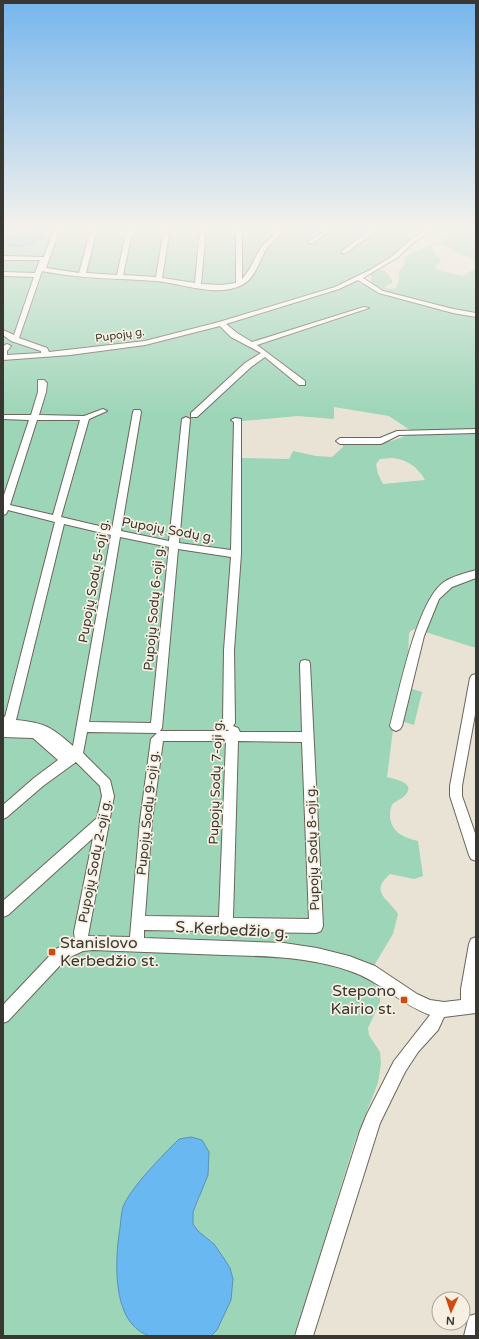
<svg xmlns="http://www.w3.org/2000/svg" width="479" height="1339" font-family="'Varela Round',sans-serif">
<style>
.green{fill:#9cd5b8;fill-rule:evenodd}
.water{fill:#69b8f1;stroke:#5b91b7}
.lines{fill:none;stroke-linecap:round;stroke-linejoin:round}
.minor-casing{stroke:#6c665a;stroke-width:2}
.minor{fill:#fff;fill-rule:evenodd}
.poi-dot{fill:#d14b10;stroke:#f7f0e2;stroke-width:1.5}
.labels{text-anchor:middle;dominant-baseline:central;stroke-width:3.5;stroke-linejoin:round;paint-order:stroke}
.far-street-label{font-size:11px;fill:#393731;stroke:#f7f0e2}
.street-label{font-size:13px;fill:#393731;stroke:#f7f0e2}
.near-street-label{font-size:16px;fill:#393731;stroke:#f7f0e2}
.near-poi-label{font-size:16px;fill:#393731;stroke:#f7f0e2;text-anchor:start}
</style>
<rect width="100%" height="100%" fill="#e9e3d5"/>
<!-- green -->
<g class="green">
<path d="M3 229H29L20 235 12 237 37 241 48 229H427L381 264 354 280 373 289 377 288 371 282V274C383 265 386 272 393 282L386 286 385 288C402 293 398 279 399 271 405 266 404 262 406 257 407 254 437 243 441 242V239L433 232 435 229H476V260L461 255 440 243 433 246 431 250 441 260 440 262 435 266 437 270 463 276 476 268V648L416 629 412 630 409 633 408 658 394 722 387 777C398 780 419 784 402 798 399 800 394 802 392 805 390 809 390 813 390 817 392 833 403 837 418 841L423 876 414 879 390 874C369 892 388 898 398 914L393 934 375 964V985L380 994V1002L368 1028 369 1035 380 1052 381 1064 378 1083 354 1144 295 1336H211L217 1330 230 1268 214 1244 198 1231 193 1224V1212L200 1197 191 1137 179 1139 134 1189 123 1207 118 1285 122 1307 135 1328 148 1336H3ZM334 407 389 416 410 430V433C390 446 365 443 342 443L343 447 332 457 316 456 293 451 289 459 242 458V421L298 416 334 419ZM392 458C406 459 418 467 425 480L383 484 378 474 376 464 380 459Z"/>
<path d="M409 688 422 692 414 725 401 721Z"/>
</g>
<!-- water -->
<g class="water">
<path d="M29 229H48C39 243 19 251 3 243 11 236 21 235 29 229Z"/>
<path d="M191 1137 202 1140 209 1152 208 1175 193 1212V1224L198 1231 214 1244 223 1257 230 1268 233 1279 231 1300 217 1330 211 1336C200 1336 156 1339 147 1335 111 1321 115 1259 120 1228 121 1221 121 1213 123 1207 130 1188 164 1154 179 1139Z"/>
</g>
<g class="lines">
<!-- minor casing -->
<g class="minor-casing">
<g id="minor">
<path d="M54 229H60L46 268 79 273 91 229H97L86 273 117 275 127 229H133L123 275 156 277 164 229H170L162 278 195 283 200 229H206L201 284 221 285 236 283V229H242V279C252 269 255 254 264 244 269 239 274 236 276 229H282C279 238 273 241 267 248 259 260 256 278 242 285 216 298 182 283 155 281 117 278 79 279 42 271L19 338 47 348 49 352 145 341 219 322 335 287 370 270 394 255 410 240 427 229H434L414 242 398 257 363 278 383 291 453 309 476 313V317L453 313 379 293 358 280 339 289 226 324 237 333 252 342 364 307 369 308 257 345 305 381V385H299L265 357 251 367 197 417H191V413L245 363 261 353 231 337 220 326 145 345 70 355 3 360V346L7 344 11 346 7 351V355L41 353V351L11 341 3 335V330L14 335 34 277 3 276V272L35 273 40 260H3V256L44 257Z"/>
<path d="M326 229H333L313 243H309V241Z"/>
<path d="M372 229H379L346 253H342V251Z"/>
<path d="M38 380H44L47 383 46 392 39 415 84 416 103 409 107 411 89 419 61 517 112 529 133 412 134 410H140L141 412 121 531 169 541 182 419 186 417 190 419 179 543 231 550 234 422 231 420 235 418 241 419V554L234 650 235 723 233 726 238 728 240 732H302L300 664 301 661 305 660 309 661 310 664 323 926 321 931 316 933 144 930V938L284 943 317 948 349 956 375 966 417 994 430 1000 444 1002 461 1000V989L469 944 471 939 476 937V1013L444 1017 438 1030 418 1052 405 1072 380 1123 313 1336H295L360 1131 367 1114 394 1061 430 1015C400 1004 380 981 350 971 309 957 267 956 224 955 180 953 137 952 93 950L83 951 66 959 8 1021 3 1023V1005L56 949 75 940 74 932 93 838 8 915 3 917V901L97 818 102 796 100 786 76 762 43 786 7 817 3 819V805L34 778 58 760 33 738 3 737V727H4H3V716L5 717 55 522 8 510 6 514 3 515V498L29 420 3 419V415H31L38 392ZM37 420H80L53 515 10 505ZM64 524 111 535 73 746C51 727 46 723 16 720ZM120 537 169 547 151 723 89 722ZM178 549 231 557 224 650 223 721 220 726 222 729 229 730 228 731H160L162 728ZM87 732 157 733 151 739 140 821 130 937 88 936 114 796 110 780 83 753ZM163 741H226L219 917 145 916 152 821ZM238 741 302 742 309 919 233 918Z"/>
<path d="M476 429V433L399 435 381 444H340L336 441 340 438H380L397 431Z"/>
<path d="M476 570V578L452 587 439 599 424 636 402 726 400 729 396 731 392 729 390 726C399 693 417 600 444 582 453 576 466 573 476 570Z"/>
<path d="M476 674V709L462 786V796L476 836V861L471 859 469 855 450 796V786L470 678 472 675Z"/>
<path d="M476 1314V1336H464L469 1316Z"/>
</g>
</g>
<!-- minor -->
<use href="#minor" class="minor"/>
</g>
<!-- sky -->
<linearGradient id="sky" x2="0" y2="1"><stop stop-color="#75b6ec"/><stop offset="0.55" stop-color="#f5f2ec"/><stop offset="1" stop-color="#f5f2ec" stop-opacity="0"/></linearGradient>
<rect width="479" height="416" fill="url(#sky)"/>
<!-- markers -->
<g class="poi-dot">
<rect x="48" y="948" width="8" height="8" rx="2"/>
<rect x="400" y="996" width="8" height="8" rx="2"/>
</g>
<g class="labels">
<!-- far-street labels -->
<g class="far-street-label">
<text transform="translate(120 335) rotate(-8)">Pupojų g.</text>
</g>
<!-- street labels -->
<g class="street-label">
<text transform="translate(168 530) rotate(10)">Pupojų Sodų g.</text>
<text transform="translate(94 581) rotate(-80)">Pupojų Sodų 5-oji g.</text>
<text transform="translate(154 608) rotate(-85)">Pupojų Sodų 6-oji g.</text>
<text transform="translate(216 782) rotate(-88)">Pupojų Sodų 7-oji g.</text>
<text transform="translate(148 813) rotate(-84)">Pupojų Sodų 9-oji g.</text>
<text transform="translate(313 848) rotate(-92)">Pupojų Sodų 8-oji g.</text>
<text transform="translate(95 861) rotate(-79)">Pupojų Sodų 2-oji g.</text>
</g>
<!-- near-street labels -->
<g class="near-street-label">
<text transform="translate(232 930) rotate(3)">S. Kerbedžio g.</text>
</g>
<!-- near-poi labels -->
<g class="near-poi-label">
<text x="60" y="943">Stanislovo<tspan x="60" dy="18">Kerbedžio st.</tspan></text>
<text x="396" y="991" text-anchor="end">Stepono<tspan x="396" dy="18">Kairio st.</tspan></text>
</g>
</g>
<!-- border -->
<rect width="479" height="1339" fill="none" stroke="#393731" stroke-width="8"/>
<!-- north arrow -->
<g transform="translate(451 1311) rotate(183)"><circle r="19" fill="#f7f0e2" stroke="#aba69b"/>
<path d="M0-3L7 15L0 10L-7 15Z" fill="#d14b10"/>
<text y="-6" font-size="11" font-weight="bold" text-anchor="middle" fill="#393731">N</text>
</g>
</svg>
